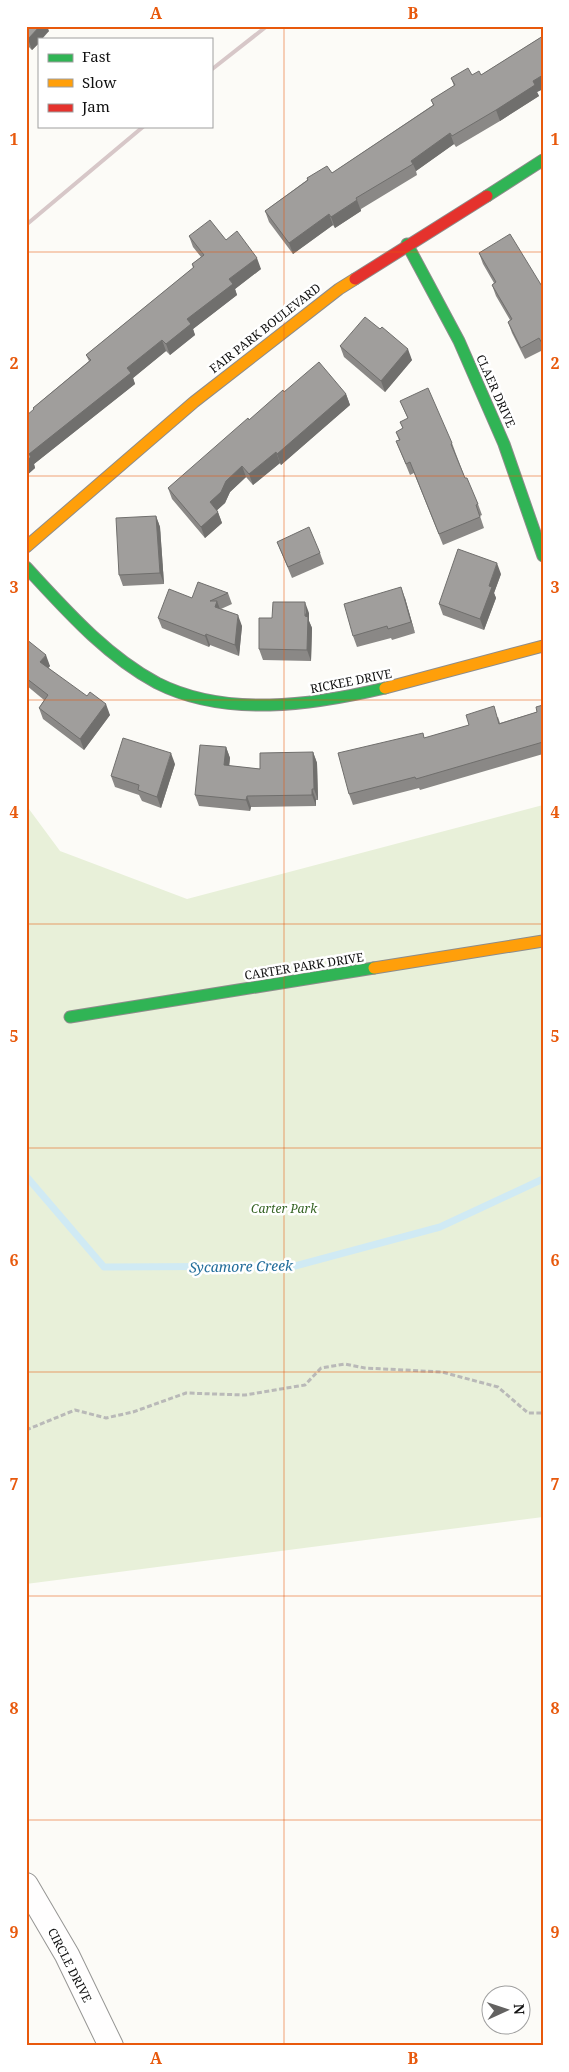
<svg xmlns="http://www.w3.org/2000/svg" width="569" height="2072" font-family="'Noto Serif',serif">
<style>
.green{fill:#e8f0d9}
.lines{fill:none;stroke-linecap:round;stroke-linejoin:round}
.stream{stroke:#d0eaf4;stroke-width:7}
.street-casing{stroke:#969694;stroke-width:26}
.fast-casing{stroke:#8d8c8b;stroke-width:13}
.slow-casing{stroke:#8d8c8b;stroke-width:13}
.jam-casing{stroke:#8d8c8b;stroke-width:13}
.path{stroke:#b9b9b8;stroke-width:3;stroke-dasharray:5 2.5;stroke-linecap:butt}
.street{stroke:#fffefe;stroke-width:24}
.fast{stroke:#30b455;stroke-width:11}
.slow{stroke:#ff9f0a;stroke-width:11}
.jam{stroke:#e5322d;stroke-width:11}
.rail{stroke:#d7c7c8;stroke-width:4}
.wall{fill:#8a8886}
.shaded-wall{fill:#706f6d}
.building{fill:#a09e9c;stroke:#706f6d}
.grid{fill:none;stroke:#e8590c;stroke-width:1;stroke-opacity:0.55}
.labels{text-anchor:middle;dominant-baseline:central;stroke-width:5;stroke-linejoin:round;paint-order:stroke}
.street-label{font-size:12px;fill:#101010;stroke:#fff}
.park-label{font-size:12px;font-style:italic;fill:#366425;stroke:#fff}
.water-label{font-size:14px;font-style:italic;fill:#226d9a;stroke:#fff}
.neatline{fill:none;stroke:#e8590c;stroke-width:2}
.grid-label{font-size:16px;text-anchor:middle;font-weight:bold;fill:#e8590c}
</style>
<rect width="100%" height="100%" fill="#fcfbf7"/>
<!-- green -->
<path class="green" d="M26 805 60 851 187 899 543 805V1517L26 1584Z"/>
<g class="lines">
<!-- stream -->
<path class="stream" d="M26 1176 104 1267 295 1266 440 1227 543 1179"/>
<!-- street casing -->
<g class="street-casing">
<path id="street" d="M26 1885 67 1955 111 2046"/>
</g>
<!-- fast casing -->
<g class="fast-casing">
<g id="fast">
<path d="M487 196 543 160"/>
<path d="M407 244 459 341 504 444 543 556"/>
<path d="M26 567C65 609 105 655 157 683 226 718 313 705 385 688"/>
<path d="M70 1017 374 968"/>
</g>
</g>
<!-- slow casing -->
<g class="slow-casing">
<g id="slow">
<path d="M26 547 194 402 339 289 355 279"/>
<path d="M385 688 543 646"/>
<path d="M374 968 543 941"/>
</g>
</g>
<!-- jam casing -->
<g class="jam-casing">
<path id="jam" d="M355 279 487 196"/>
</g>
<!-- path -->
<path class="path" d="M26 1430 75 1410 106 1418 133 1412 186 1393 245 1395 305 1385 321 1368 345 1364 365 1368 442 1372 498 1387 528 1413H543"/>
<!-- street -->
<use href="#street" class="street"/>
<!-- fast -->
<use href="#fast" class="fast"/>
<!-- slow -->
<use href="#slow" class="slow"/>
<!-- jam -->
<use href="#jam" class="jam"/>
<!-- rail -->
<g class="rail">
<path d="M211 70 267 26"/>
<path d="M26 225 144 126"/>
</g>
</g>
<!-- wall -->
<g class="wall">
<path d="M26 26 49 31 39 39V43L32 50 26 44Z"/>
<path d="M543 36V89L537 92 539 96 500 121 456 147 454 144 416 171 417 175 361 209V211L335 228 333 225 293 254 269 222 265 211 307 180V178L332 173 433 105 431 100 454 86 451 78 481 75Z"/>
<path d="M189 236 226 240 261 269 235 289 237 295 193 329 195 335 170 355 166 351 133 378 135 384 34 464 35 468 26 476 34 410 33 408 89 361 86 355 193 268 192 264 201 257 193 247Z"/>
<path d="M479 253 543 288V350L525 359 512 333 508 322 510 320 496 296 492 285 494 283 483 264Z"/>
<path d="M380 329 412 360 385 392 344 357 340 346Z"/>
<path d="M284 392 346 394 350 405 281 465 280 463 253 485 246 477 230 492 225 503 217 510 222 523 205 538 172 499 168 488 249 420Z"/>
<path d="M400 401 452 443 456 454 465 478 478 504 482 515 480 516 484 528 443 545 414 473 410 475 396 441 399 440 396 432 403 429 400 422 408 419Z"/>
<path d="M156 516 160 527 164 584 123 586 119 575Z"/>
<path d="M277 542 320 553 324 564 292 578Z"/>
<path d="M501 574 494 593 496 598 484 630 443 615 439 604Z"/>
<path d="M228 593 232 604 221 609 242 626 239 656 210 645 209 647 162 628 158 618 192 598Z"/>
<path d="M405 598 415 633 392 640 391 638 357 647 353 636Z"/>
<path d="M309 613V621L312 628 311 661 263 660 259 649 272 618Z"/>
<path d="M26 639 50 666 48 668 110 715 84 750 43 719 39 708 44 700 26 685Z"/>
<path d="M543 705V754L420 790 419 788 353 805 349 794 425 738 498 717 500 723 537 712Z"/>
<path d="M226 747 230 758 229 766 260 769 313 752 317 763 318 800H316V806L251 807 250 811 199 806 195 795Z"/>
<path d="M175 764 161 808 142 801 139 795 115 787 111 776Z"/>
</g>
<!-- shaded-wall -->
<g class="shaded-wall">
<path d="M40 26H47L49 31 42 39H39V43L32 50 28 39Z"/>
<path d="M543 75V89L537 92 539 96 500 121 496 110 533 81Z"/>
<path d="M450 133 454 144 416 171 413 164 411 161Z"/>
<path d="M357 200 361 211 335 228 331 217Z"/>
<path d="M329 214 333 225 293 254 289 243Z"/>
<path d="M257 258 261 269 235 289 237 295 193 329 195 335 170 355 166 344 187 319 229 279Z"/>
<path d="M162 340 166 351 133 378 135 384 34 464 35 468 26 476V461L29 454 127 368Z"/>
<path d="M408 349 412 360 385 392 381 381Z"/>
<path d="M346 394 350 405 281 465 277 454Z"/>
<path d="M276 452 280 463 253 485 249 474Z"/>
<path d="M242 466 246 477 230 492 225 503 214 513 210 502 226 481Z"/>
<path d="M218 512 222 523 205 538 201 527Z"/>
<path d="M156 516 160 527 164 584 160 573Z"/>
<path d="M497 563 501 574 494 593 496 598 484 630 480 619 489 586Z"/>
<path d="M401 587 405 598 415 633 411 622Z"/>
<path d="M217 601 221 612 215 607Z"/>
<path d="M305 602 309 613V621L312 628 311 661 307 650Z"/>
<path d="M238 615 242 626 239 656 235 645Z"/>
<path d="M206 634 210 645 209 647 205 636Z"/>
<path d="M46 655 50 666 44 673 40 662Z"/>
<path d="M106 704 110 715 84 750 80 739Z"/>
<path d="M226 747 230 758 228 776 224 765Z"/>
<path d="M313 752 317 763 318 800 314 789Z"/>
<path d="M171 753 175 764 161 808 157 797Z"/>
<path d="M312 789 316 800V806L312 795Z"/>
<path d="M247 796 251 807 250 811 246 800Z"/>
</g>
<!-- building -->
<g class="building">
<path d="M26 26H40L28 39 26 37Z"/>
<path d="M543 36V75L533 81 535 85 496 110 452 136 450 133 411 161 413 164 356 198 357 200 331 217 329 214 289 243 265 211 308 180 307 178 327 166 332 173 434 105 431 100 455 85 451 78 468 68 472 75 479 71 481 75Z"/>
<path d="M210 220 226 240 237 231 257 258 229 279 233 284 187 319 191 324 166 344 162 340 127 368 131 373 29 454 31 457 26 461V416L34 409 33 408 91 360 86 355 194 267 192 264 204 255 189 236Z"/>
<path d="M510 234 543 288V345L539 338 521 348 508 322 512 319 492 285 496 282 479 253Z"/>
<path d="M365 317 380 329 382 327 408 349 381 381 340 346Z"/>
<path d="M319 362 346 394 277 454 276 452 249 474 242 466 226 481 221 492 210 502 218 512 201 527 168 488 248 418 249 420 283 390 284 392Z"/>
<path d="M428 388 452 443 451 444 465 478H467L478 504 476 505 480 517 439 534 410 462 406 464 396 441 400 440 396 432 403 428 400 422 408 418 400 401Z"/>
<path d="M156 516 160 573 119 575 116 518Z"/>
<path d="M309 527 320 553 288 567 277 542Z"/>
<path d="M458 549 497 563 489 586 492 587 480 619 439 604Z"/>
<path d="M198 582 228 593 210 601H217L215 607 238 615 235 645 206 634 205 636 158 618 169 589 192 598Z"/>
<path d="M401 587 411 622 388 629 387 626 353 636 344 604Z"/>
<path d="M273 602H305V616L308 617 307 650 259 649V618H272Z"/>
<path d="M26 639 46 655 40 662 87 696 90 692 106 704 80 739 39 708 48 695 26 678Z"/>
<path d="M543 705V742L416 779 415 777 349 794 338 753 423 733 424 738 469 725 466 715 494 706 499 724 537 712 536 707Z"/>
<path d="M123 738 171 753 157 797 138 790 139 785 111 776Z"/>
<path d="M200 745 226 747 224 765 260 769V753L313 752 314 789H312V795L247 796 246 800 195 795Z"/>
</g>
<!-- grid -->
<path class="grid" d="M284 26V2046M26 252H543M26 476H543M26 700H543M26 924H543M26 1148H543M26 1372H543M26 1596H543M26 1820H543"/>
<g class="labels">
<!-- street labels -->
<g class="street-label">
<text transform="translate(265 328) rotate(-38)">FAIR PARK BOULEVARD</text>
<text transform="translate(496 391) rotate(66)">CLAER DRIVE</text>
<text transform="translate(351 681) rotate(-11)">RICKEE DRIVE</text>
<text transform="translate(304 966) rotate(-9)">CARTER PARK DRIVE</text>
<text transform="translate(70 1965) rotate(63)">CIRCLE DRIVE</text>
</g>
<!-- park labels -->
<g class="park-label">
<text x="284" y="1208">Carter Park</text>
</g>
<!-- water labels -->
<g class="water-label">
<text transform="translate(241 1266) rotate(-1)">Sycamore Creek</text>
</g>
</g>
<!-- border -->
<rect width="569" height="2072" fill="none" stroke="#ffffff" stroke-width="55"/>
<!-- legend -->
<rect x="38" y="38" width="175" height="90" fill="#ffffff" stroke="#9f9f9f"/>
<rect x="48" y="54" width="25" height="8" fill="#30b455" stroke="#9f9f9f"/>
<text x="82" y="62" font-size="15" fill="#101010">Fast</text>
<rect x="48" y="79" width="25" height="8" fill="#ff9f0a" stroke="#9f9f9f"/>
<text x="82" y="88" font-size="15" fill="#101010">Slow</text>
<rect x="48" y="104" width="25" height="8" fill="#e5322d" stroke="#9f9f9f"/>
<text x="82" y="112" font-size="15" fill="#101010">Jam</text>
<!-- north arrow -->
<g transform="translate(506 2010) rotate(87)"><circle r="24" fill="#ffffff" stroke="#9f9f9f"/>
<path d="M0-4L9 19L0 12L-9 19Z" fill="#636261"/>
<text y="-8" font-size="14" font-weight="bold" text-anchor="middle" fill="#101010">N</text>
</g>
<rect x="28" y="28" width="514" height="2016" class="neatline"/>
<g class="grid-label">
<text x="156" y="19">A</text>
<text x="413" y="19">B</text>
<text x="14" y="145">1</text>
<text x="555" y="145">1</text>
<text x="14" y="369">2</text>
<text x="555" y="369">2</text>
<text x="14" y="593">3</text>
<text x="555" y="593">3</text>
<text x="14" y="818">4</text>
<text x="555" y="818">4</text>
<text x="14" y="1042">5</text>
<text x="555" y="1042">5</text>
<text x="14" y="1266">6</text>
<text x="555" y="1266">6</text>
<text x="14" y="1490">7</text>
<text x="555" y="1490">7</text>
<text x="14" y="1714">8</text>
<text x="555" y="1714">8</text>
<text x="14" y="1938">9</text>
<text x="555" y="1938">9</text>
<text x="156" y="2064">A</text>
<text x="413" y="2064">B</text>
</g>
</svg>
